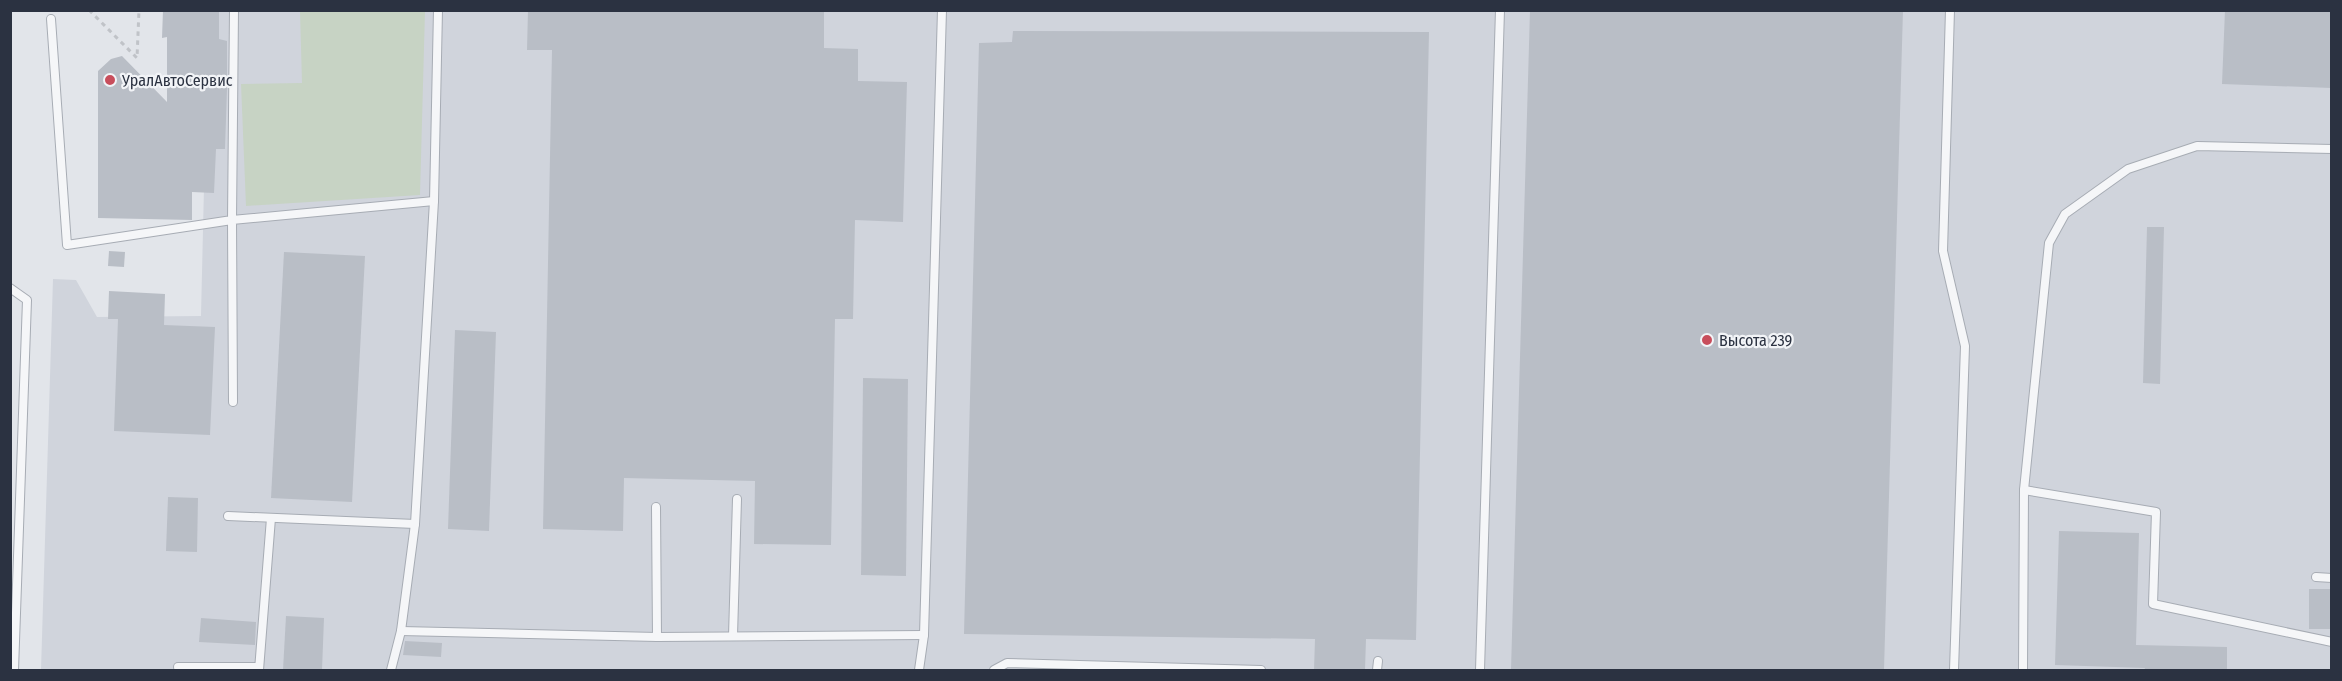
<svg xmlns="http://www.w3.org/2000/svg" width="2342" height="681" font-family="'Fira Sans Condensed',sans-serif">
<style>
.built{fill:#d0d4dc}
.green{fill:#c7d3c4}
.building{fill:#b9bec6}
.lines{fill:none;stroke-linecap:round;stroke-linejoin:round}
.service-casing{stroke:#a7acb4;stroke-width:10}
.path{stroke:#c0c3c8;stroke-width:3;stroke-dasharray:4.5 4.5;stroke-linecap:butt}
.service{stroke:#f5f6f8;stroke-width:8}
.poi-dot{fill:#c84e5c;stroke:#f2f4f7;stroke-width:2}
.labels{text-anchor:middle;dominant-baseline:central;stroke-width:4.5;stroke-linejoin:round;paint-order:stroke}
.poi-label{font-size:16px;fill:#2b3241;stroke:#f2f4f7;text-anchor:start}
</style>
<rect width="100%" height="100%" fill="#e2e5ea"/>
<!-- built -->
<path class="built" d="M196 11H2331V670H41L53 279 76 280 97 317 201 316 204 187Z"/>
<!-- green -->
<path class="green" d="M300 11H425L420 195 246 206 241 84 302 83Z"/>
<!-- building -->
<g class="building">
<path d="M163 10H219V39L227 41V89L225 149H216L214 193 192 192V220L98 218V71L111 59 122 56 167 102V37L162 38Z"/>
<path d="M528 10H824V48L858 49V81L907 82 903 222 855 220 853 319H835L831 545 754 544 755 481 624 478 623 531 543 529 552 50H527Z"/>
<path d="M1530 10H1903L1884 670H1511Z"/>
<path d="M2225 10H2331V88L2222 84Z"/>
<path d="M1013 31 1429 32 1416 640 1366 639 1365 670H1314L1315 639 964 634 979 43 1012 42Z"/>
<path d="M2147 227H2164L2160 384 2143 383Z"/>
<path d="M109 251 125 252 124 267 108 266Z"/>
<path d="M284 252 365 256 352 502 271 498Z"/>
<path d="M109 291 165 294 164 325 215 327 210 435 114 431 118 319H108Z"/>
<path d="M455 330 496 332 489 531 448 529Z"/>
<path d="M863 378 908 379 906 576 861 575Z"/>
<path d="M168 497 198 498 197 552 166 551Z"/>
<path d="M2059 531 2139 533 2136 645 2227 647V670H2144L2145 668 2055 665Z"/>
<rect x="2309" y="589" width="22" height="40"/>
<path d="M286 616 324 618 322 670H283Z"/>
<path d="M201 618 256 622 255 645 199 642Z"/>
<path d="M405 641 442 643 441 657 403 655Z"/>
</g>
<g class="lines">
<!-- service casing -->
<g class="service-casing">
<g id="service">
<path d="M1950 10 1943 251 1965 346 1954 670"/>
<path d="M51 19 67 245 232 220 234 10"/>
<path d="M10 288 27 300 14 670"/>
<path d="M233 402 232 220 434 201"/>
<path d="M2024 490 2156 512 2153 604 2332 642"/>
<path d="M656 507 657 637"/>
<path d="M228 516 415 524"/>
<path d="M2316 577 2332 578"/>
<path d="M401 631 657 637 924 635"/>
<path d="M733 636 737 499"/>
<path d="M178 667H259"/>
<path d="M259 670 271 518"/>
<path d="M391 670 401 631 415 524 434 201 438 10"/>
<path d="M919 670 924 635 942 10"/>
<path d="M994 670 1007 663 1261 670"/>
<path d="M1377 670 1378 661"/>
<path d="M1480 670 1500 10"/>
<path d="M2023 670 2024 490 2049 243 2065 214 2128 169 2197 146 2332 149"/>
</g>
</g>
<!-- path -->
<path class="path" d="M89 10 137 58 139 10"/>
<!-- service -->
<use href="#service" class="service"/>
</g>
<!-- markers -->
<g class="poi-dot">
<circle cx="110" cy="80" r="6"/>
<circle cx="1707" cy="340" r="6"/>
</g>
<g class="labels">
<!-- poi labels -->
<g class="poi-label">
<text x="122" y="80">УралАвтоСервис</text>
<text x="1719" y="340">Высота 239</text>
</g>
</g>
<!-- border -->
<rect width="2342" height="681" fill="none" stroke="#2b3241" stroke-width="24"/>
</svg>
